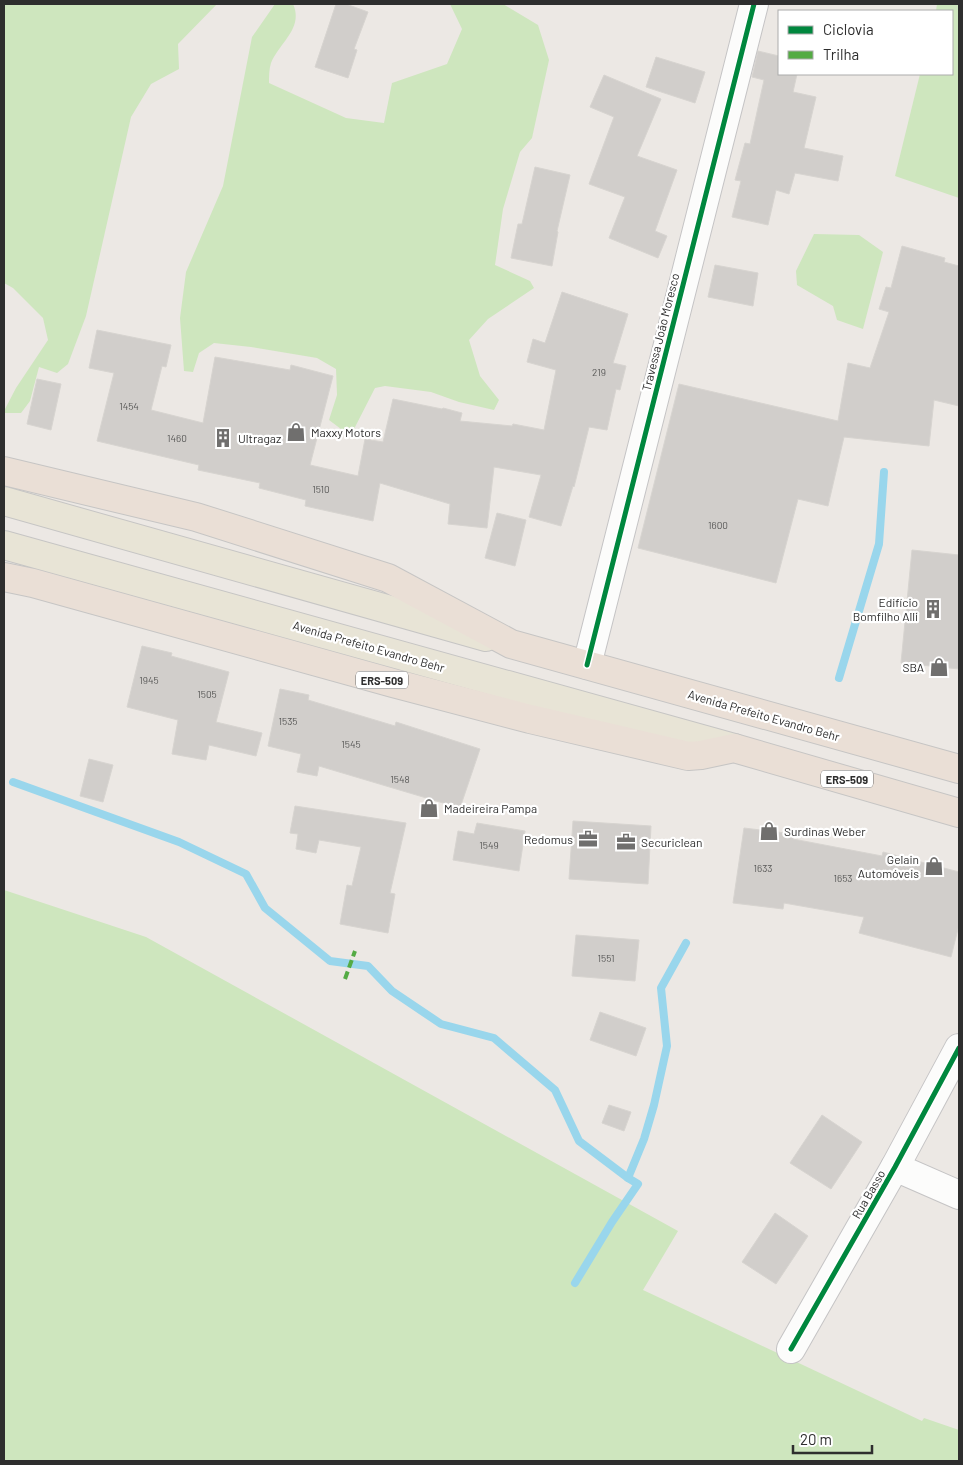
<svg xmlns="http://www.w3.org/2000/svg" width="963" height="1465" font-family="Barlow,sans-serif">
<style>
.green{fill:#cee6be}
.lines{fill:none;stroke-linecap:round;stroke-linejoin:round}
.stream{stroke:#99d6ec;stroke-width:8}
.building{fill:#d1cecb;stroke:#d7d4d0}
.minor-casing{stroke:#c5c4c5;stroke-width:30}
.major-casing{stroke:#c6c5c4;stroke-width:30}
.highway-casing{stroke:#c6c5c4;stroke-width:30}
.minor{stroke:#fcfcfb;stroke-width:28}
.major{stroke:#e8e4d6;stroke-width:28}
.highway{stroke:#eadfd6;stroke-width:28}
.quiet{stroke:#54ab44;stroke-width:4;stroke-dasharray:8 4;stroke-linecap:butt}
.cycleway-casing{stroke:#fff;stroke-width:8}
.cycleway{stroke:#00873e;stroke-width:5}
.labels{text-anchor:middle;dominant-baseline:central;stroke-width:4.5;stroke-linejoin:round;paint-order:stroke}
.number-label{font-size:10px;fill:#585857}
.shield{fill:#fff;stroke:#6d6d6d;stroke-width:1}
.shield-label{font-size:11px;font-weight:bold;fill:#2e2e2e}
.street-label{font-size:12px;fill:#2e2e2e;stroke:#fff}
.poi-label{font-size:12px;fill:#2e2e2e;stroke:#fff;text-anchor:start}
</style>
<rect width="100%" height="100%" fill="#ece8e4"/>
<!-- green -->
<g class="green">
<path d="M4 4H217L178 44 179 69 151 84 131 117 86 316 68 364 57 373 39 367 30 401 21 413H4V411L16 388 48 340 43 318 13 288 4 283Z"/>
<path d="M275 4H293C304 28 279 43 271 63 269 69 269 77 269 83L346 118 384 123 392 83 447 64 462 29 450 4H503L538 25 549 60 532 138 520 152 503 209 495 265 530 281 534 288 488 319 469 340 480 376 499 400 494 410 459 402 431 392 385 386 375 388 353 431 341 429 329 420 337 395 336 369 317 358 251 347 214 343 199 353 193 372 184 371 180 318 186 272 223 186 252 37Z"/>
<path d="M937 4H959V198L895 176 920 74H952V11H936Z"/>
<path d="M814 234 859 235 883 252 863 329 837 320 833 306 797 285 796 271Z"/>
<path d="M4 890 146 937 678 1231 643 1290 922 1421 924 1418 959 1430V1461H4Z"/>
</g>
<g class="lines">
<!-- stream -->
<g class="stream">
<path d="M839 678 879 544 884 472"/>
<path d="M13 782 179 842 246 874 265 908 330 961 368 966 392 991 441 1024 494 1038 555 1090 579 1141 628 1178 638 1184 612 1222 575 1283"/>
<path d="M628 1178 644 1139 654 1105 667 1046 661 988 686 943"/>
</g>
</g>
<!-- building -->
<g class="building">
<path d="M336 4H346L368 12 354 49 357 50 348 78 315 67Z"/>
<path d="M758 51 779 56V74H797L793 92 816 97 804 148 843 156 838 181 795 173 789 194 776 190 768 225 732 217 741 181 735 180 745 143 750 144 764 80 752 77Z"/>
<path d="M656 57 705 72 695 103 646 87Z"/>
<path d="M604 75 661 99 637 156 677 170 655 231 667 236 658 258 609 238 625 197 589 184 614 117 590 107Z"/>
<path d="M535 167 570 175 557 231 558 232 552 266 511 258 518 224H522Z"/>
<path d="M902 246 945 258 944 262 959 266V406L934 400 929 446 844 437 828 506 798 499 776 583 638 548 679 384 838 421 848 363 870 368 889 312 879 309 886 287 891 288Z"/>
<path d="M715 265 758 273 753 306 708 297Z"/>
<path d="M562 292 628 314 613 363 626 366 620 390 616 389 607 430 589 427 574 487 573 486 561 526 529 517 541 475 494 467 487 528 448 524 450 504 380 483 373 521 305 506 306 500 259 488 260 483 198 470 199 465 97 441 114 373 89 368 97 330 171 345 166 367 162 366 151 410 203 423 215 357 290 370 291 365 333 376 310 465 358 476 365 439 383 442 393 399 442 409 443 408 462 413 460 421 512 426 513 424 544 430 556 370 527 362 533 339 545 343Z"/>
<path d="M37 379 61 384 51 430 27 424Z"/>
<path d="M497 513 526 520 515 566 485 558Z"/>
<path d="M912 550 959 555V669L901 663Z"/>
<path d="M142 646 172 653 171 656 229 672 216 722 262 733 256 756 209 745 206 760 172 754 178 720 127 707Z"/>
<path d="M280 689 309 695 308 700 395 726 396 722 480 749 460 808 319 766 317 776 297 772 301 754 268 746Z"/>
<path d="M89 759 113 765 103 802 80 796Z"/>
<path d="M295 806 406 823 390 893 395 894 388 933 340 924 347 885 352 886 361 847 319 840 316 853 296 849 298 834 290 833Z"/>
<path d="M573 821 651 826 648 884 569 879Z"/>
<path d="M477 823 525 831 519 871 453 860 458 831 474 834Z"/>
<path d="M744 828 794 834 793 839 882 856 883 852 959 872V925L951 957 859 933 864 917 784 903 783 909 733 903Z"/>
<path d="M576 935 639 940 635 981 572 976Z"/>
<path d="M600 1012 646 1028 636 1056 590 1040Z"/>
<path d="M609 1105 631 1112 624 1131 602 1123Z"/>
<path d="M822 1115 862 1142 831 1189 790 1163Z"/>
<path d="M775 1213 808 1236 776 1284 742 1262Z"/>
</g>
<g class="lines">
<!-- minor casing -->
<g class="minor-casing">
<g id="minor">
<path d="M587 665 754 4"/>
<path d="M895 1167 959 1195"/>
<path d="M791 1349 895 1167 959 1048"/>
</g>
</g>
<!-- major casing -->
<g class="major-casing">
<g id="major">
<path d="M4 501 486 637"/>
<path d="M4 545 734 748"/>
</g>
</g>
<!-- highway casing -->
<g class="highway-casing">
<g id="highway">
<path d="M4 471 196 517 388 578 511 644 959 769"/>
<path d="M4 577 33 583 393 683 530 719 688 756 701 755 734 748 959 813"/>
</g>
</g>
<!-- minor -->
<use href="#minor" class="minor"/>
<!-- major -->
<use href="#major" class="major"/>
<!-- highway -->
<use href="#highway" class="highway"/>
<!-- quiet -->
<path class="quiet" d="M345 979 355 951"/>
<!-- cycleway casing -->
<g class="cycleway-casing">
<g id="cycleway">
<path d="M587 665 754 4"/>
<path d="M791 1349 895 1167 959 1048"/>
</g>
</g>
<!-- cycleway -->
<use href="#cycleway" class="cycleway"/>
</g>
<!-- icons -->
<defs>
<g id="shop-bare" transform="scale(1.5)"><path d="M-5-2.5h2.3a2.7 3.5 0 0 1 5.4 0H5L5.5 6h-11ZM-1.5-2.5h3a1.5 2.3 0 0 0-3 0Z" fill="#706f6e" stroke="#fff" stroke-width="2.5" paint-order="stroke"/></g>
<g id="building-bare" transform="scale(1.5)"><path d="M-4-6H4V6H1V3H-1V6H-4ZM-2.5-4.3h1.7v1.8h-1.7ZM.8-4.3h1.7v1.8H.8ZM-2.5-1h1.7V.8h-1.7ZM.8-1h1.7V.8H.8Z" fill="#706f6e" stroke="#fff" stroke-width="2.5" paint-order="stroke"/></g>
<g id="office-bare" transform="scale(1.5)"><path d="M-6-3h4V-5.5h4V-3h4V5H-6ZM-1-4.5V-3h2v-1.5ZM-6 0V1H6V0Z" fill="#706f6e" stroke="#fff" stroke-width="2.5" paint-order="stroke"/></g>
</defs>
<g fill-rule="evenodd">
<use href="#shop-bare" x="296" y="432"/>
<use href="#building-bare" x="223" y="438"/>
<use href="#building-bare" x="933" y="609"/>
<use href="#shop-bare" x="939" y="667"/>
<use href="#shop-bare" x="429" y="808"/>
<use href="#shop-bare" x="769" y="831"/>
<use href="#office-bare" x="588" y="839"/>
<use href="#office-bare" x="626" y="842"/>
<use href="#shop-bare" x="934" y="866"/>
</g>
<g class="labels">
<!-- number labels -->
<g class="number-label">
<text x="599" y="372">219</text>
<text x="129" y="406">1454</text>
<text x="177" y="438">1460</text>
<text x="321" y="489">1510</text>
<text x="718" y="525">1600</text>
<text x="149" y="680">1945</text>
<text x="207" y="694">1505</text>
<text x="288" y="721">1535</text>
<text x="351" y="744">1545</text>
<text x="400" y="779">1548</text>
<text x="489" y="845">1549</text>
<text x="763" y="868">1633</text>
<text x="843" y="878">1653</text>
<text x="606" y="958">1551</text>
</g>
<!-- shield labels -->
<g class="shield">
<rect x="356" y="671.5" width="52" height="17" rx="4"/>
<rect x="821" y="770.5" width="52" height="17" rx="4"/>
</g>
<g class="shield-label">
<text x="382" y="680">ERS-509</text>
<text x="847" y="779">ERS-509</text>
</g>
<!-- street labels -->
<g class="street-label">
<text transform="translate(660 332) rotate(-76)">Travessa João Moresco</text>
<text transform="translate(369 646) rotate(16)">Avenida Prefeito Evandro Behr</text>
<text transform="translate(764 715) rotate(16)">Avenida Prefeito Evandro Behr</text>
<text transform="translate(868 1194) rotate(-60)">Rua Basso</text>
</g>
<!-- poi labels -->
<g class="poi-label">
<text x="311" y="432">Maxxy Motors</text>
<text x="238" y="438">Ultragaz</text>
<text x="918" y="602" text-anchor="end">Edifício<tspan x="918" dy="14">Bomfilho Alli</tspan></text>
<text x="924" y="667" text-anchor="end">SBA</text>
<text x="444" y="808">Madeireira Pampa</text>
<text x="784" y="831">Surdinas Weber</text>
<text x="573" y="839" text-anchor="end">Redomus</text>
<text x="641" y="842">Securiclean</text>
<text x="919" y="859" text-anchor="end">Gelain<tspan x="919" dy="14">Automóveis</tspan></text>
</g>
</g>
<!-- border -->
<rect width="963" height="1465" fill="none" stroke="#2e2e2e" stroke-width="10"/>
<!-- legend -->
<rect x="778" y="10" width="175" height="65" fill="#ffffff" stroke="#ababab"/>
<rect x="788" y="26" width="25" height="8" fill="#00873e" stroke="#ababab"/>
<text x="823" y="35" font-size="15" fill="#2e2e2e">Ciclovia</text>
<rect x="788" y="51" width="25" height="8" fill="#54ab44" stroke="#ababab"/>
<text x="823" y="60" font-size="15" fill="#2e2e2e">Trilha</text>
<!-- scale -->
<path d="M793 1445v8h79v-8" fill="none" stroke="#2e2e2e" stroke-width="2.5"/>
<text x="800" y="1445" font-size="15" fill="#2e2e2e" stroke="#ffffff" stroke-width="4" paint-order="stroke">20 m</text>
</svg>
